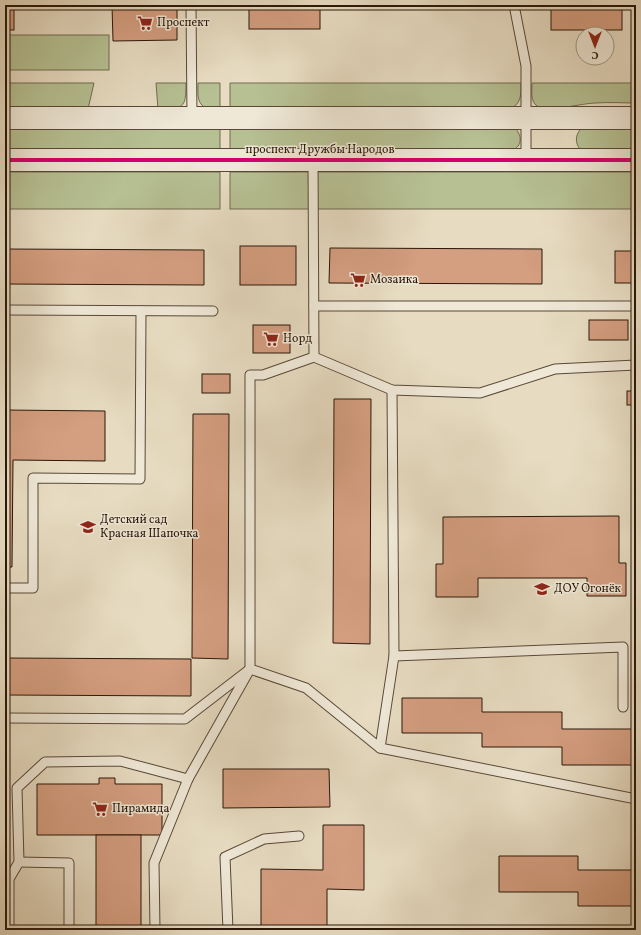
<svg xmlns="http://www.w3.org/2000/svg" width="641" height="935" font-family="Vollkorn,serif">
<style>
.green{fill:#b6c093;stroke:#706c4e}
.building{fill:#d49e80;stroke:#2a1709}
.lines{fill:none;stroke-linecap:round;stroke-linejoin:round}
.service-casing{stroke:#594837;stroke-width:11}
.tertiary-casing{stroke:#594837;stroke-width:24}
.service{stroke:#efe8d7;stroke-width:9}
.tertiary{stroke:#efe8d7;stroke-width:22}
.cycleway-casing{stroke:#efe8d7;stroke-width:6}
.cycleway{stroke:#d6006c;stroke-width:4}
.labels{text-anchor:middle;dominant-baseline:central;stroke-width:3;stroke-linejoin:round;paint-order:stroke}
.poi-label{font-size:12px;fill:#2a1709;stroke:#efe8d7;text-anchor:start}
.street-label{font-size:12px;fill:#2a1709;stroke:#efe8d7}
</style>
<rect width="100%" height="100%" fill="#e7dcc2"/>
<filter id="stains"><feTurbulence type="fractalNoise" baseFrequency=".005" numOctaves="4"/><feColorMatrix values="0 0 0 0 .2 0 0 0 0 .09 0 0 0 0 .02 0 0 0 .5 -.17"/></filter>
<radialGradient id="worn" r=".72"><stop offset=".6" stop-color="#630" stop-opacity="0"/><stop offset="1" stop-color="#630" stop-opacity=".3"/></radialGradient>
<!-- green -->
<g class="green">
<rect x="5" y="35" width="104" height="35"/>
<path d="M5 83H94L88 109H5Z"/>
<path d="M156 83H186C186 110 183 108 158 109Z"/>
<path d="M198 83H220V108C216 108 211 109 207 108 196 105 198 91 198 83Z"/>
<path d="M230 83H521C521 93 522 102 512 108H230Z"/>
<path d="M532 83H636V103C623 103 609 102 596 103 582 103 548 113 537 106 530 101 532 90 532 83Z"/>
<rect x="5" y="127" width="215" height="24"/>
<path d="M230 127 516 129C522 136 522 146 513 150L230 151Z"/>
<path d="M636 127V151L580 149C575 143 575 135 581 129Z"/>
<rect x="5" y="172" width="215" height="37"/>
<rect x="230" y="172" width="406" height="37"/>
</g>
<!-- building -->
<g class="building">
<rect x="5" y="5" width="9" height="25"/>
<path d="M112 5H177V40L113 41Z"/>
<rect x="249" y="5" width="71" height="24"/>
<rect x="551" y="5" width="71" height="25"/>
<rect x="240" y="246" width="56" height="39"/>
<path d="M330 248 542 249V284L329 283Z"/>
<path d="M5 249 204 250V285L5 284Z"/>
<rect x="615" y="251" width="18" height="32"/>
<rect x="589" y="320" width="39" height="20"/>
<rect x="253" y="325" width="37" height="28"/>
<rect x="202" y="374" width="28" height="19"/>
<rect x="627" y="391" width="9" height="14"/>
<path d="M334 399H371L370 644 333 643Z"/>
<path d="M5 410 105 411V461L13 460 12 567H5Z"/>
<path d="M193 414H229L228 659 192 658Z"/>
<path d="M619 516V563H626V596H587V578H478V597H436V564H443V517Z"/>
<path d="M5 658 191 659V696L5 695Z"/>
<path d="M402 698H482V712H562V729H636V765H562V747H482V733H402Z"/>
<path d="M223 769H329L330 807 223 808Z"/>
<path d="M99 778H115V784H162V835H37V784H99Z"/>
<path d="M323 825H364V890L327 889V930H261V869L323 870Z"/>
<rect x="96" y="835" width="45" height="95"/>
<path d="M499 856H578V870H636V906H578V892H499Z"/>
</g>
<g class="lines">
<!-- service casing -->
<g class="service-casing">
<g id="service">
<path d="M191 5 192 118"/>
<path d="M514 5 526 66V160"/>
<path d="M313 160 314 357"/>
<path d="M314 306H636"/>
<path d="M5 310 213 311"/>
<path d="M5 588H33V478L140 479 141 311"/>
<path d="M394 656 623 647V707"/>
<path d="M5 718 185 719 250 669 306 688 380 748 394 656 392 390"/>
<path d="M380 748 636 799"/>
<path d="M19 862 69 863V930"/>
<path d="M9 930V879L19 862 17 788 45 762 120 761 188 779"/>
<path d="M155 930 154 863 188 779 250 669V375H263L314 357 392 390 480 393 555 369 636 365"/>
<path d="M228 930 225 857 264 839 299 836"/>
</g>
</g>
<!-- tertiary casing -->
<g class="tertiary-casing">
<g id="tertiary">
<path d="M5 118H636"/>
<path d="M5 160H636"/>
</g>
</g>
<!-- service -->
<use href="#service" class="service"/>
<!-- tertiary -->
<use href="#tertiary" class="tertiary"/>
<!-- cycleway casing -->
<g class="cycleway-casing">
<path id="cycleway" d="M5 160H636"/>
</g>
<!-- cycleway -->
<use href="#cycleway" class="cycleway"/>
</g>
<!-- icons -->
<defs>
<g id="supermarket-bare" transform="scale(1.2)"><path d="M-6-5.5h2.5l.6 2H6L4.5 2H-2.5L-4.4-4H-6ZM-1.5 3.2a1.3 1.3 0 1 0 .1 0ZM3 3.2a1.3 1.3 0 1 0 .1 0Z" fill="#8f2418" stroke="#efe8d7" stroke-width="2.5" paint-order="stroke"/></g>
<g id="school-bare" transform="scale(1.2)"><path d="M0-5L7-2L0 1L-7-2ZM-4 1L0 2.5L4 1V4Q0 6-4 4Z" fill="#8f2418" stroke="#efe8d7" stroke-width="2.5" paint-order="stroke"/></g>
</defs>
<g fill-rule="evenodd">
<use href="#supermarket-bare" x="145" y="23"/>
<use href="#supermarket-bare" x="358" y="280"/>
<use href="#supermarket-bare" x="271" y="339"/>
<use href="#school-bare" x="88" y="527"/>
<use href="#school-bare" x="542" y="589"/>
<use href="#supermarket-bare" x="100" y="809"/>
</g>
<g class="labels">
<!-- poi labels -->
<g class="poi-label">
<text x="157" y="23">Проспект</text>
<text x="370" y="280">Мозаика</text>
<text x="283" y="339">Норд</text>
<text x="100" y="520">Детский сад<tspan x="100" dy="14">Красная Шапочка</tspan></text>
<text x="554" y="589">ДОУ Огонёк</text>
<text x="112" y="809">Пирамида</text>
</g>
<!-- street labels -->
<g class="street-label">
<text x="320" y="150">проспект Дружбы Народов</text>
</g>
</g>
<!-- margin -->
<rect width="641" height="935" fill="none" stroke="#e7dcc2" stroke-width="20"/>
<rect x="6" y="6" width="629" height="923" fill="none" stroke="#2a1709" stroke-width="2"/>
<rect x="10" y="10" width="621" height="915" fill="none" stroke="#2a1709"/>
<!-- north arrow -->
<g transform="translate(595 46) rotate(180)"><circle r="19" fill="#efe8d7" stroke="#a09485"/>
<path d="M0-3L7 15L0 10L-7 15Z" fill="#8f2418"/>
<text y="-6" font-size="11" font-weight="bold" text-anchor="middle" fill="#2a1709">С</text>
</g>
<rect width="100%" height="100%" filter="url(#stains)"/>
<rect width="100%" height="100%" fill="url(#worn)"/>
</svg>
